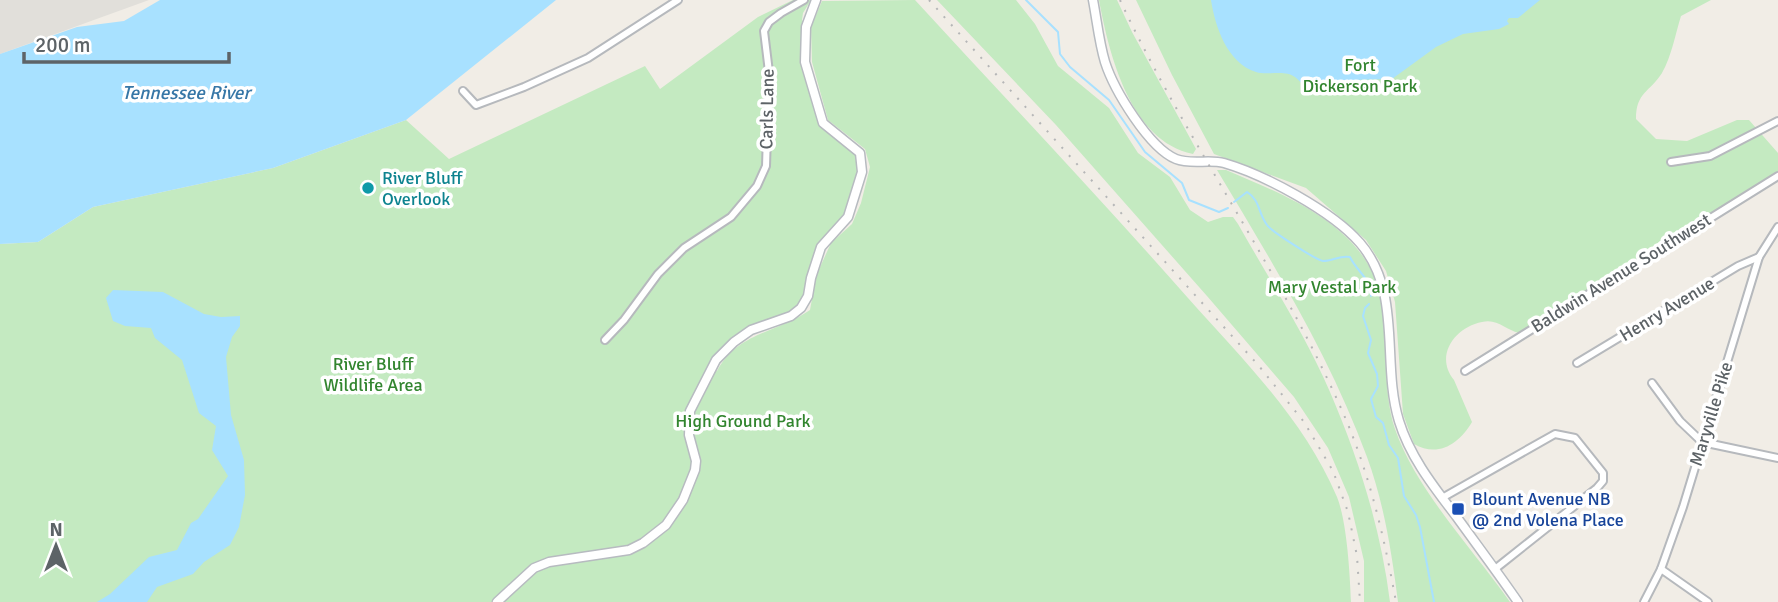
<svg xmlns="http://www.w3.org/2000/svg" width="1778" height="602" font-family="Signika,sans-serif">
<style>
.industrial{fill:#e1dfda}
.green{fill:#c4eac1}
.water{fill:#a8e1ff}
.lines{fill:none;stroke-linecap:round;stroke-linejoin:round}
.stream{stroke:#a8e1ff;stroke-width:2}
.street-casing{stroke:#b6b9bd;stroke-width:10}
.secondary-casing{stroke:#b7bbc0;stroke-width:11}
.street{stroke:#fff;stroke-width:6}
.secondary{stroke:#fff;stroke-width:8}
.rail{stroke:#b5b6b7;stroke-width:2;stroke-dasharray:2 9;stroke-linecap:butt}
.culture-dot{fill:#0f9aa8;stroke:#fff;stroke-width:2.5}
.transit-dot{fill:#1a4fb4;stroke:#fff;stroke-width:2.5}
.labels{text-anchor:middle;dominant-baseline:central;stroke-width:7;stroke-linejoin:round;paint-order:stroke}
.park-label{font-size:18px;fill:#32852f;stroke:#fff}
.street-label{font-size:18px;fill:#5d6367;stroke:#fff}
.culture-label{font-size:18px;fill:#0d838f;stroke:#fff;text-anchor:start}
.transit-label{font-size:18px;fill:#164399;stroke:#fff;text-anchor:start}
.water-label{font-size:19px;font-style:italic;fill:#3777a7;stroke:#fff}
</style>
<rect width="100%" height="100%" fill="#f1ede6"/>
<!-- industrial -->
<path class="industrial" d="M0 0H149L0 54Z"/>
<!-- green -->
<g class="green">
<path d="M793 0H811L803 13 802 20 806 27 805 52 823 123 860 153 862 165 848 217 821 247 801 308 734 342 711 372 717 371C738 332 777 333 810 310L816 276 831 243 852 224 861 203 870 167 865 149 828 120 812 62 811 27 822 1 915 0C1006 99 1099 197 1188 298 1244 361 1303 418 1337 497 1347 522 1350 574 1351 602H0V244L38 242 93 207 273 168 406 120 449 159 645 66 660 89 758 17Z"/>
<path d="M937 0H1016L1035 24 1058 66 1109 108 1138 153 1170 177 1190 210 1208 222 1223 217H1233L1238 224C1269 279 1305 334 1330 392 1359 459 1381 530 1390 602H1364V561L1349 497 1328 448 1294 397 1207 296 1056 125Z"/>
<path d="M1099 0H1117L1132 32 1196 149 1193 154C1130 141 1109 54 1099 0Z"/>
<path d="M1136 0H1711L1681 16C1675 35 1672 55 1662 73 1650 92 1636 92 1636 119L1656 139 1687 141 1737 120H1749L1778 153V171L1519 333C1506 330 1497 318 1482 322 1455 327 1434 356 1454 380L1472 422C1459 444 1438 458 1414 444L1403 414 1395 302 1386 271 1366 240 1306 188 1214 154 1172 75Z"/>
<path d="M1217 170H1226C1289 197 1372 228 1383 307 1389 347 1382 389 1395 429 1416 490 1473 549 1510 602H1398C1392 554 1384 503 1367 457 1330 356 1272 262 1217 170Z"/>
</g>
<!-- water -->
<g class="water">
<path d="M160 0H556L406 120 273 168 93 207 38 242 0 244V54L77 27 124 21Z"/>
<path d="M1211 0H1540L1518 18H1509L1507 21 1509 24 1499 29 1463 34 1436 47 1392 79 1352 80C1345 83 1342 80 1336 82 1325 84 1318 87 1307 88 1302 84 1299 80 1295 77 1284 69 1268 76 1256 72 1227 63 1215 26 1211 0Z"/>
<path d="M113 290 163 292 204 314 221 317 240 316V326L232 337 226 357 231 415 244 460 245 495 239 527 230 545 204 562 193 574 157 587 147 602H97L110 594 149 557 177 550 191 523 198 519 228 476 212 450 216 426 199 413 182 360 155 338 151 328 125 326 113 321 106 298Z"/>
</g>
<g class="lines">
<!-- stream -->
<g class="stream">
<path d="M1026 0 1058 32 1060 54 1070 67 1109 100 1145 152 1182 183 1189 200 1219 212 1228 208"/>
<path d="M1234 202 1247 192C1260 200 1258 213 1267 225 1271 231 1316 260 1323 261 1333 261 1340 255 1350 257 1357 272 1371 278 1371 296"/>
<path d="M1369 304 1365 308 1363 316 1371 340 1368 353 1377 374 1378 386 1371 399 1376 417 1383 423 1389 445 1398 458 1404 496 1416 515 1420 527 1434 602"/>
</g>
<!-- street casing -->
<g class="street-casing">
<g id="street">
<path d="M463 91 476 105 524 87 588 58 678 0"/>
<path d="M1671 162 1710 156 1778 121"/>
<path d="M605 340 624 320 658 274 684 248 731 217 757 186 766 166 769 72 764 31 769 22 781 13 804 0"/>
<path d="M1577 363 1738 266 1759 257"/>
<path d="M1465 371 1778 176"/>
<path d="M1652 383 1680 421 1702 442 1778 458"/>
<path d="M1442 498 1555 434 1575 438 1603 473V481L1597 488 1495 569"/>
<path d="M1661 569 1708 602"/>
<path d="M1644 602 1661 569 1683 507 1759 257 1778 227"/>
</g>
</g>
<!-- secondary casing -->
<g class="secondary-casing">
<g id="secondary">
<path d="M1093 0C1097 21 1099 42 1105 62 1114 90 1149 148 1176 159 1191 165 1209 159 1224 163 1265 175 1332 211 1360 243 1403 293 1381 363 1399 421 1410 457 1434 487 1456 516 1477 545 1498 573 1518 602"/>
<path d="M497 602 534 568 549 562 629 550 643 543 666 525 683 500 695 470 696 461 689 435 690 411 716 360 734 342 751 330 791 316 801 308 808 296 811 278 821 247 848 217 862 172 860 153 823 123 805 62 806 27 816 0"/>
</g>
</g>
<!-- street -->
<use href="#street" class="street"/>
<!-- secondary -->
<use href="#secondary" class="secondary"/>
<!-- rail -->
<g class="rail">
<path d="M929 0 1259 366 1304 422 1333 471 1348 512 1357 556 1360 602"/>
<path d="M1120 0C1188 145 1284 275 1347 422 1371 480 1385 541 1396 602"/>
</g>
</g>
<!-- markers -->
<circle class="culture-dot" cx="368" cy="188" r="7"/>
<rect class="transit-dot" x="1451" y="502" width="14" height="14" rx="3.5"/>
<g class="labels">
<!-- park labels -->
<g class="park-label">
<text x="1360" y="65">Fort<tspan x="1360" dy="21">Dickerson Park</tspan></text>
<text x="1332" y="287">Mary Vestal Park</text>
<text x="373" y="364">River Bluff<tspan x="373" dy="21">Wildlife Area</tspan></text>
<text x="743" y="421">High Ground Park</text>
</g>
<!-- street labels -->
<g class="street-label">
<text transform="translate(767 109) rotate(-89)">Carls Lane</text>
<text transform="translate(1621 273) rotate(-32)">Baldwin Avenue Southwest</text>
<text transform="translate(1667 309) rotate(-31)">Henry Avenue</text>
<text transform="translate(1711 414) rotate(-73)">Maryville Pike</text>
</g>
<!-- culture labels -->
<g class="culture-label">
<text x="382" y="178">River Bluff<tspan x="382" dy="21">Overlook</tspan></text>
</g>
<!-- transit labels -->
<g class="transit-label">
<text x="1472" y="499">Blount Avenue NB<tspan x="1472" dy="21">@ 2nd Volena Place</tspan></text>
</g>
<!-- water labels -->
<g class="water-label">
<text x="186" y="93">Tennessee River</text>
</g>
</g>
<!-- north arrow -->
<g transform="translate(56 546)" stroke="#ffffff" stroke-width="5" paint-order="stroke">
<path d="M0-5L12 26L0 18L-12 26Z" fill="#5d6367"/>
<text y="-10" font-size="19" font-weight="bold" text-anchor="middle" fill="#5d6367">N</text>
</g>
<!-- scale -->
<path d="M24 52v10h205v-10" fill="none" stroke="#5d6367" stroke-width="3.5"/>
<text x="35" y="52" font-size="21" fill="#5d6367" stroke="#ffffff" stroke-width="5" paint-order="stroke">200 m</text>
</svg>
